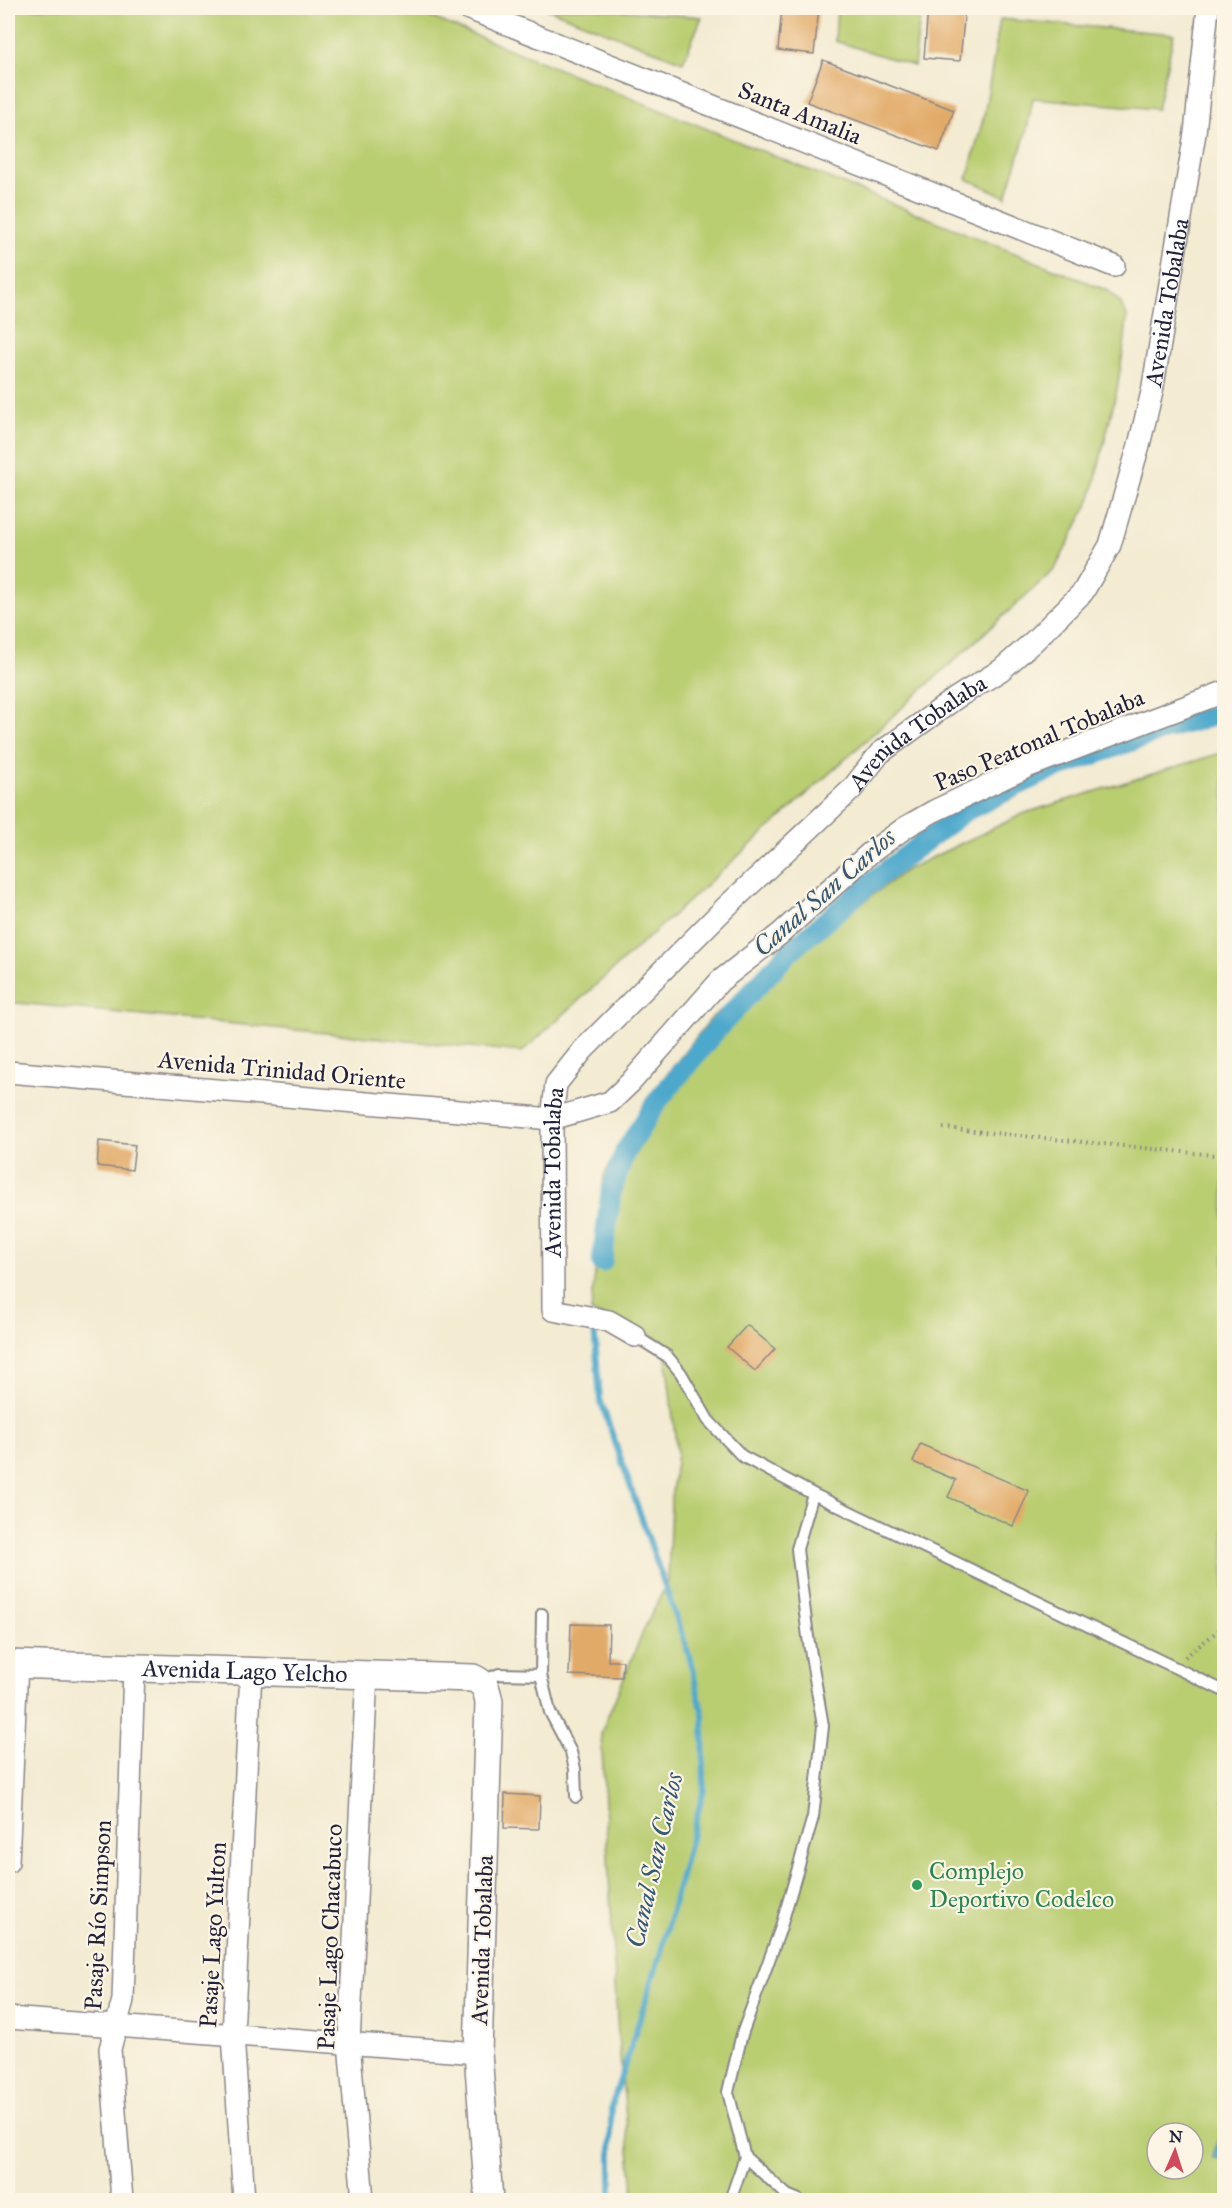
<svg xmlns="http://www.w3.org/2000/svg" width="1232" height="2208" font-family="'IM FELL Great Primer',serif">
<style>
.green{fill:#b9cd71;stroke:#6e7856;stroke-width:1.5;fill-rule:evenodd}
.water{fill:#4ea9cc;stroke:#386684;stroke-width:1.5}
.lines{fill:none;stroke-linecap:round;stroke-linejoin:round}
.stream{stroke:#4ea9cc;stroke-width:6}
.canal{stroke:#4ea9cc;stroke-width:21}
.building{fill:#e2aa68}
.service-casing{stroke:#8a8686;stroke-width:14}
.minor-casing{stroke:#8a8686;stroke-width:24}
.tertiary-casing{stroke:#8a8686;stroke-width:30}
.path{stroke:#8a8686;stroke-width:4;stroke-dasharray:1.5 4.5;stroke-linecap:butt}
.service{stroke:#fff;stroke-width:10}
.minor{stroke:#fff;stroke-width:21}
.tertiary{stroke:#fff;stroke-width:27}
.leisure-dot{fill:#2e9e5b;stroke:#fcf5e5;stroke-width:2}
.labels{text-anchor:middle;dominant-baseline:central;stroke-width:4.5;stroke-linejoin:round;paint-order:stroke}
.street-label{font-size:24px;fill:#22223b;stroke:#fcf5e5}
.leisure-label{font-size:24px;fill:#27864d;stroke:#fcf5e5;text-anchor:start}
.water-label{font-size:26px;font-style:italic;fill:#345875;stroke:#fcf5e5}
</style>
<rect width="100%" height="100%" fill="#fcf5e5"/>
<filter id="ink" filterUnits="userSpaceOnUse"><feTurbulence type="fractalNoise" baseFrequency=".0167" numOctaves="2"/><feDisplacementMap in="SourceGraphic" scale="12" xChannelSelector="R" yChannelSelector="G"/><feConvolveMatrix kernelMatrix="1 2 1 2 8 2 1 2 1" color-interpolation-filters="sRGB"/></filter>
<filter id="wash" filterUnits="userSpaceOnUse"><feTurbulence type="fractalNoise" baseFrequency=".008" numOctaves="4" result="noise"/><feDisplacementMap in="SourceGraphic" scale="24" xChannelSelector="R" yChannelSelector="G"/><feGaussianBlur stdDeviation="1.35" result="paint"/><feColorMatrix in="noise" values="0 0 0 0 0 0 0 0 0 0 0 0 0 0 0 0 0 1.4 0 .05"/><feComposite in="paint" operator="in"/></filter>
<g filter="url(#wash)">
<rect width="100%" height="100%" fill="#f3ebd2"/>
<!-- green -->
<g class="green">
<path d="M8 8H408L1106 290 1120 302 1127 316 1125 339 1117 389 1091 498 1055 569 522 1052 8 1002Z"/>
<path d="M545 8H593L702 17 683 62Z"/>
<path d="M837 8H921L914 66 835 41Z"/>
<path d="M1000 19 1174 34 1157 109 1033 98 1027 129 1006 197 967 179 984 116Z"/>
<path d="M1224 752V2200H634L618 2036 601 1733 645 1627 668 1581 671 1501 677 1453 664 1341 591 1312 604 1175 647 1099 713 1016 906 870 1025 813ZM1157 2133H1193V2169H1157Z"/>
</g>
<!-- water -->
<path class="water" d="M1224 2128V2162L1212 2157Z"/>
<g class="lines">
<!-- stream -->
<path class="stream" d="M594 1326 600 1399 689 1655 703 1715 704 1789 659 1959 611 2108V2200"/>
<!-- canal -->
<path class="canal" d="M602 1262 611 1192 625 1152 659 1099 716 1030 790 951 874 880 965 811 1045 772 1168 728 1224 713"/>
</g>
<g id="blocks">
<!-- building -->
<g class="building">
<path d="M782 8H819L814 54 778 50Z"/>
<path d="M928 8H965L960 61 924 58Z"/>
<path d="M823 60 954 110 939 151 807 102Z"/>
<path d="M99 1141 135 1145 132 1170 97 1166Z"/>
<path d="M747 1325 775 1349 755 1371 727 1347Z"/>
<path d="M920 1444 1029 1491 1013 1526 948 1497 956 1480 913 1462Z"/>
<path d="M571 1624 609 1625 608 1661H623L622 1677 569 1675Z"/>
<path d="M505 1794 540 1796 539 1829 504 1828Z"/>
</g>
</g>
</g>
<g filter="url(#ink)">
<use href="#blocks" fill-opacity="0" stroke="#8a8686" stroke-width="1.5"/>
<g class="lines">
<!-- service casing -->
<g class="service-casing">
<g id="service">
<path d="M635 1336 667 1356 681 1373 708 1420 742 1456 813 1494 1224 1691"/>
<path d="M541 1675 550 1712 571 1752 575 1769 576 1797"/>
<path d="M482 1681 499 1674 541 1675 542 1614"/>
<path d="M730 2200 745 2157"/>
<path d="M799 2200 787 2195 745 2157 728 2092 742 2034 780 1930 813 1817 823 1726 808 1637 797 1549 813 1494"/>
</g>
</g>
<!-- minor casing -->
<g class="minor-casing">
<g id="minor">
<path d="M467 8 1114 266"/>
<path d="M8 1072 552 1119 610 1102 630 1083 720 981 780 934 870 853 906 827 934 811 1027 767 1224 692"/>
<path id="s1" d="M635 1336 609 1321 553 1310 552 1119 556 1084 583 1050 727 906 852 789 880 753 956 698 1001 670 1034 641 1083 592 1110 545 1139 445 1152 392 1195 133 1208 8"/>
<path d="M8 1862 17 1664"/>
<path d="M8 2018 478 2053"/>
<path d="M122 2200 110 2049 123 2000 134 1668"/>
<path d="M244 2200 233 2035 251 1671"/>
<path d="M363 2200 349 2043 367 1674"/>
</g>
</g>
<!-- tertiary casing -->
<g class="tertiary-casing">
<g id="tertiary">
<path id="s2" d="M8 1664 473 1678C485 1683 487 1690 489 1702L478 2053 489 2200"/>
</g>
</g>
<!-- path -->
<g class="path">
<path d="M943 1128 1224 1156"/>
<path d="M1185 1657 1224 1626"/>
</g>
<!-- service -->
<use href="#service" class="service"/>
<!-- minor -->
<use href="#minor" class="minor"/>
<!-- tertiary -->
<use href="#tertiary" class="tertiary"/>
</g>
</g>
<!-- markers -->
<circle class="leisure-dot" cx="917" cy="1885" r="6"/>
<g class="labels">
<!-- street labels -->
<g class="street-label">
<text transform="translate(800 113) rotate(22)">Santa Amalia</text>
<text stroke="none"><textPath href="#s1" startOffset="1341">Avenida Tobalaba</textPath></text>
<text stroke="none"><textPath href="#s1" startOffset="819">Avenida Tobalaba</textPath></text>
<text transform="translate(1039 740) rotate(-23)">Paso Peatonal Tobalaba</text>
<text transform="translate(282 1070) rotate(5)">Avenida Trinidad Oriente</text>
<text stroke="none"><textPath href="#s1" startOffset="225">Avenida Tobalaba</textPath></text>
<text stroke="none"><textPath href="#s2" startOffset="237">Avenida Lago Yelcho</textPath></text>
<text transform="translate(98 1915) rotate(-87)">Pasaje Río Simpson</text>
<text transform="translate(213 1935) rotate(-87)">Pasaje Lago Yulton</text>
<text transform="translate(330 1937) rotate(-88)">Pasaje Lago Chacabuco</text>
<text transform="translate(482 1940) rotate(-88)">Avenida Tobalaba</text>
</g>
<!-- leisure labels -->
<g class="leisure-label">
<text x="929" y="1871">Complejo<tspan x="929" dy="28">Deportivo Codelco</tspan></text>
</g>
<!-- water labels -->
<g class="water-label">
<text transform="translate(824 892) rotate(-41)">Canal San Carlos</text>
<text transform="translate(654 1860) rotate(-77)">Canal San Carlos</text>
</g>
</g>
<!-- margin -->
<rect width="1232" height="2208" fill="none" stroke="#fcf5e5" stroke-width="30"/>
<!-- north arrow -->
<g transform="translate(1175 2151) rotate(3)"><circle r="28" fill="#fcf5e5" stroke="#a5a1a1" stroke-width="1.5"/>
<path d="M0-4.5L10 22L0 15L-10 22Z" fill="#d1495b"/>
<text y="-9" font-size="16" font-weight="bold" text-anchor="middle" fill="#22223b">N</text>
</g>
</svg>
